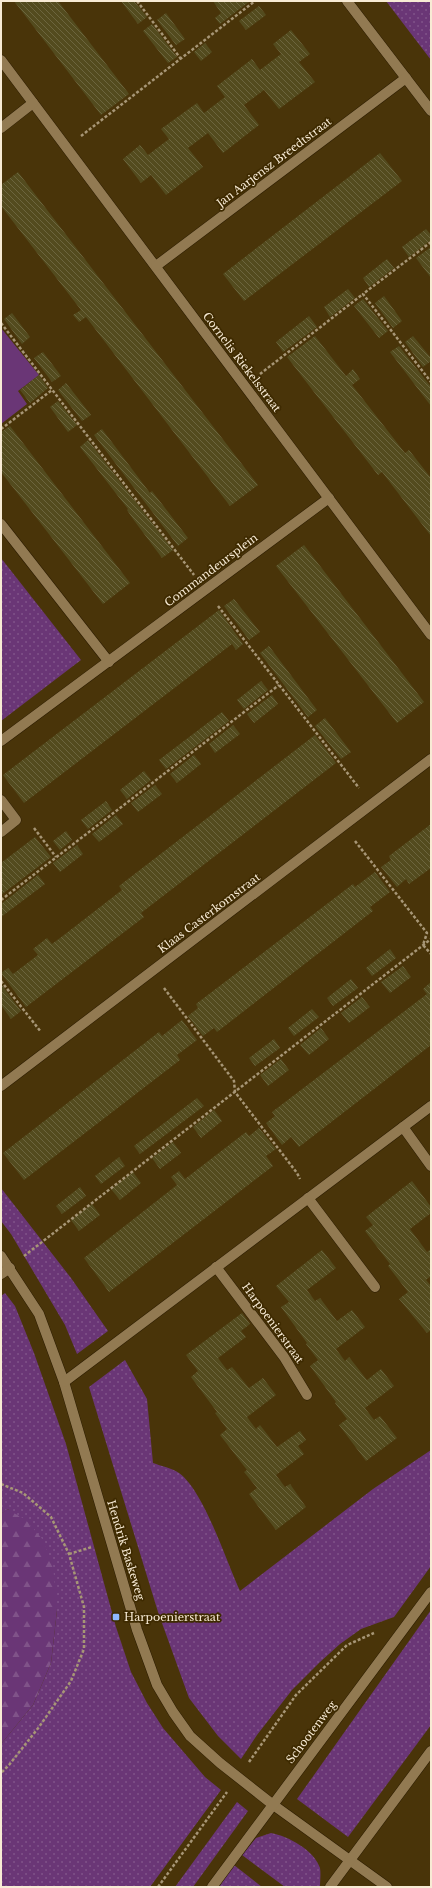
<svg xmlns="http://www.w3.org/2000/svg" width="432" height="1888" font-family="'Libre Baskerville',serif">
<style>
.grass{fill:url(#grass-dots)}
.forest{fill:url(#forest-firs)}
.park{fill:#6a3676}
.building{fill:url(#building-back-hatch)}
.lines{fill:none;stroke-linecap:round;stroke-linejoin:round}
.minor-casing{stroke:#2c1c00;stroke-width:11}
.path{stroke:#a79676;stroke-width:2.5;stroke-dasharray:3 2;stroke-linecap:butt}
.minor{stroke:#927a52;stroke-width:10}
.poi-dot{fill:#8fb8fd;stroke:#3e2a00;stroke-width:1.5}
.labels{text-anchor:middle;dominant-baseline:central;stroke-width:3.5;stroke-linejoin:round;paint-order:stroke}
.street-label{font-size:11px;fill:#f8ebd5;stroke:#3e2a00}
.poi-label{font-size:11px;fill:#f8ebd5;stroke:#3e2a00;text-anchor:start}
</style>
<defs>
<pattern id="grass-dots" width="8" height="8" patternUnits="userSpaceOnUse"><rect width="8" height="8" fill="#6a3676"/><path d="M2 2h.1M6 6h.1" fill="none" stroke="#805389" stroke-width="1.8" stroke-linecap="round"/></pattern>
<pattern id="forest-firs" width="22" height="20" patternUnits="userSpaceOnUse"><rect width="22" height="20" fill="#6a3676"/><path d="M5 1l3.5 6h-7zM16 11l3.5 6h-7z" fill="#805389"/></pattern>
<pattern id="building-back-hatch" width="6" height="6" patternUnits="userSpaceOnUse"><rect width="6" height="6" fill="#534b1e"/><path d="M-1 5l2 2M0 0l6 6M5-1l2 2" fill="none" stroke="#6c653e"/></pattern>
</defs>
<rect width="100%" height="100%" fill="#493409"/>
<!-- grass -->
<g class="grass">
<path d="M386 1H431V60Z"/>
<path d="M1 558 81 660 1 721Z"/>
<path d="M1 1188 71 1278 108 1331 77 1354 65 1325 11 1234 1 1221Z"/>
<path d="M5 1293 15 1306 34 1353 66 1444 116 1627 131 1672 147 1703 163 1728 205 1777 221 1790 150 1887H1V1744L33 1705 51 1663 57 1610 8 1509 1 1514V1296Z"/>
<path d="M125 1360 147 1399 153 1463C161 1466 172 1468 179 1473 204 1491 226 1561 240 1591L373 1489 431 1450V1566L394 1617 361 1629 340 1644 320 1662 292 1690 257 1735 241 1759 218 1736 189 1698 158 1612 89 1387Z"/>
<path d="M431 1610V1725L348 1837 297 1799Z"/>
<path d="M237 1802 248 1811 193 1887H175Z"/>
<path d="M271 1833C288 1836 314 1850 320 1868 321 1874 320 1881 320 1887H285L242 1855 256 1838Z"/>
<path d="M234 1865 262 1887H219Z"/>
</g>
<!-- forest -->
<path class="forest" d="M7 1509 26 1520 43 1540 53 1566 57 1610 51 1663 33 1705 1 1744V1514Z"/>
<!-- park -->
<path class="park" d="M1 328 39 375 18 391 27 404 1 424Z"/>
<!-- building -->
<g class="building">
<path d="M14 1H58L129 94 101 115Z"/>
<path d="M121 1H134L147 17 138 24Z"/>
<path d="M213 1H250L220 24 215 18 221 13Z"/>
<path d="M259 6 266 15 246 30 239 21Z"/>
<path d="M166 13 185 39 176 45 157 20Z"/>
<path d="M152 24 177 57 168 63 143 31Z"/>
<path d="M291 30 310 54 299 62 315 82 279 109 264 90 244 105 259 125 223 153 208 133 188 148 203 167 166 195 151 175 141 183 123 159 140 145 148 155 169 139 161 129 197 103 204 113 225 97 217 86 252 59 260 70 281 54 273 44Z"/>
<path d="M205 43 212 52 201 61 194 52Z"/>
<path d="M380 153 402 181 244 301 223 274Z"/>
<path d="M18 172 258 485 230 506 86 317 79 322 73 315 81 310 1 206V185Z"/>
<path d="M426 229 431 235V240L409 257 402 247Z"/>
<path d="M431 247V278L416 258Z"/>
<path d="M387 259 394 268 369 287 363 278Z"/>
<path d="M348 289 355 298 330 317 324 307Z"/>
<path d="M384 296 402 321 393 328 375 303Z"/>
<path d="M363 299 388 331 379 338 354 306Z"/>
<path d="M12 313 30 337 22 344 4 319Z"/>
<path d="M309 316 317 327 283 352 276 342Z"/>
<path d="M315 336 346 376 353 369 360 379 352 385 405 453 409 450 431 478V536L382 472 378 475 287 357Z"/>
<path d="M413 336 431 358V361L423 367 405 342Z"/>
<path d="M399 346 431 387V406L390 352Z"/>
<path d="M43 352 61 376 52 382 34 358Z"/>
<path d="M39 375 48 388 30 403 20 390Z"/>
<path d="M66 383 91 415 82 421 58 390Z"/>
<path d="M58 401 77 425 68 432 50 407Z"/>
<path d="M10 426 130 583 103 604 1 472V432Z"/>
<path d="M102 429 150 493 152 491 188 538 178 546 94 435Z"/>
<path d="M88 440 173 550 162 558 133 519 127 510 128 509 80 447Z"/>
<path d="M304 545 424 702 397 723 276 566Z"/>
<path d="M234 599 260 632 249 640 224 606Z"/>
<path d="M219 610 243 644 236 650 232 644 24 803 3 775Z"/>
<path d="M269 646 317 710 308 717 260 653Z"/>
<path d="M261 681 268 690 244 709 237 700Z"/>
<path d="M272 695 278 704 254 723 247 714Z"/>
<path d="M222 712 229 721 166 769 159 760Z"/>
<path d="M325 718 351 752 341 759 315 726Z"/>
<path d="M233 725 240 734 215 753 209 744Z"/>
<path d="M315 735 336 763 141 913 144 917 26 1007 1 973 8 968 13 974 38 955 33 949 47 938 52 944 64 935 122 890 119 886Z"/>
<path d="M194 755 201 764 177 783 170 774Z"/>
<path d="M144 771 151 780 127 799 120 790Z"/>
<path d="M155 785 162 794 138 812 131 803Z"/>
<path d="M106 801 112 810 88 829 81 820Z"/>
<path d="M116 815 123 824 99 842 92 834Z"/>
<path d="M431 824V868L409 884 406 879 397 887 381 867 391 860 389 856Z"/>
<path d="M66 831 72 840 60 850 53 841Z"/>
<path d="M35 837 51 857 1 895V863Z"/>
<path d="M77 845 83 854 60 872 53 863Z"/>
<path d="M375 872 390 892 370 907 373 911 217 1032 214 1028 203 1036 188 1016 198 1008 196 1004 353 884 355 887Z"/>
<path d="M38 875 45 884 1 917V904Z"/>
<path d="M390 949 396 958 372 976 366 968Z"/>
<path d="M403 966 411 977 390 993 381 982Z"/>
<path d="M351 979 358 988 333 1006 327 998Z"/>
<path d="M431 982V1045L299 1147 291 1137 282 1145 266 1123 275 1116 272 1112 427 994 423 989Z"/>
<path d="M1 984 21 1011 11 1019 1 1005Z"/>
<path d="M362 997 370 1007 349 1023 341 1013Z"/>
<path d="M312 1009 319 1017 294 1036 288 1028Z"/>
<path d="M182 1020 197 1040 177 1055 180 1060 24 1180 3 1153 159 1032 162 1036Z"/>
<path d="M321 1028 329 1039 309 1055 300 1045Z"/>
<path d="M274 1039 280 1048 255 1066 249 1058Z"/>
<path d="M281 1059 289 1070 268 1086 260 1075Z"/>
<path d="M197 1098 204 1106 140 1154 134 1146Z"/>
<path d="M214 1110 222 1121 201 1138 193 1127Z"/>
<path d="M259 1128 276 1149 266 1156 273 1166 109 1292 84 1258 177 1185 171 1177 179 1171 185 1179 246 1132 249 1136Z"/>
<path d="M173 1142 181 1153 160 1169 152 1158Z"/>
<path d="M119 1157 125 1166 101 1184 95 1176Z"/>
<path d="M133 1172 141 1183 120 1200 111 1189Z"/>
<path d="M412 1181 431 1207V1213L410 1229 427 1252 431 1249V1276L426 1280 431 1286V1330L427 1333 399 1299 408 1292 388 1266 390 1264 365 1231 373 1225 366 1217Z"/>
<path d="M80 1187 86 1196 62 1214 56 1206Z"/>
<path d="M92 1204 100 1215 79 1231 71 1220Z"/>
<path d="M322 1250 336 1268 307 1290 315 1301 320 1298 337 1321 352 1310 365 1327 336 1349 345 1361 349 1357 367 1380 381 1369 394 1386 365 1408 374 1420 380 1416 397 1438 366 1461 339 1425 347 1419 335 1403 336 1402 310 1366 318 1360 306 1344 307 1343 281 1307 289 1302 276 1286Z"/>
<path d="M242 1313 250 1324 241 1331 246 1337 218 1358 227 1370 232 1367 249 1388 263 1378 276 1395 247 1417 256 1429 260 1425 277 1447 300 1431 306 1440 298 1446 304 1454 276 1475 285 1487 290 1484 306 1507 276 1530 249 1494 257 1488 244 1472 247 1470 220 1435 227 1429 215 1413 217 1412 191 1377 198 1371 186 1355Z"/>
</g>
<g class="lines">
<!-- minor casing -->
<g class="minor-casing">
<g id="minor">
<path d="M347 1 431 111"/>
<path d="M1 60 431 635"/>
<path d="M1 128 33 103"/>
<path d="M156 266 406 78"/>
<path d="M1 524 109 662"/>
<path d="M1 741 329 498"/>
<path d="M1 800 16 820 1 832"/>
<path d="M1 1086 431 759"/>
<path d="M403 1127 431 1166"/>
<path d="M308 1198 375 1287"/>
<path d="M1 1256 39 1314 64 1382 137 1630 157 1685 173 1712 190 1736 220 1763 272 1804 387 1887"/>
<path d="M216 1267 284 1357 307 1395"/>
<path d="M1 1274 10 1268"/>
<path d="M64 1382 431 1106"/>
<path d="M212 1887 431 1592"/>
<path d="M330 1887 431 1751"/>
</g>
</g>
<!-- path -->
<g class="path">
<path d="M137 1 181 59"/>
<path d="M81 136 255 1"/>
<path d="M431 242 363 294 431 382"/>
<path d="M1 323 194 575"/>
<path d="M260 374 363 294"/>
<path d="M1 429 52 390"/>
<path d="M218 606 359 788"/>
<path d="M34 828 56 857"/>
<path d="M355 841 427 933 423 945 431 954"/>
<path d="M1 900 279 685"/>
<path d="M1 981 41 1032"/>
<path d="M164 988 234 1081 235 1092 297 1173 300 1179"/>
<path d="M24 1256 431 939"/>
<path d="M1 1484 23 1493 51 1517 69 1554 84 1607V1649L71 1681 39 1727 9 1765 1 1773"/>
<path d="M69 1554 92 1547"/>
<path d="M249 1762 296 1695 347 1645 374 1633"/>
<path d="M158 1887 227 1792"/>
</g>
<!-- minor -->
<use href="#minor" class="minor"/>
</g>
<!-- markers -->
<rect class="poi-dot" x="112" y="1613" width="8" height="8" rx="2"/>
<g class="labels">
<!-- street labels -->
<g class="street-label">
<text transform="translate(274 162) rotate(-37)">Jan Aarjensz Breedtstraat</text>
<text transform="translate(242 362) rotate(53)">Cornelis Riekelsstraat</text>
<text transform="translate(211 570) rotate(-37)">Commandeursplein</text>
<text transform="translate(209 913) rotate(-37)">Klaas Casterkomstraat</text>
<text transform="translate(273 1323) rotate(54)">Harpoenierstraat</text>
<text transform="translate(126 1550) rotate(73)">Hendrik Baskeweg</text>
<text transform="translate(311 1732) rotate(-53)">Schootenweg</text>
</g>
<!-- poi labels -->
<g class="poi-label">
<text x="124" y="1617">Harpoenierstraat</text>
</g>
</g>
<!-- border -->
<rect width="432" height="1888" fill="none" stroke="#f8ebd5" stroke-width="4"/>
</svg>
